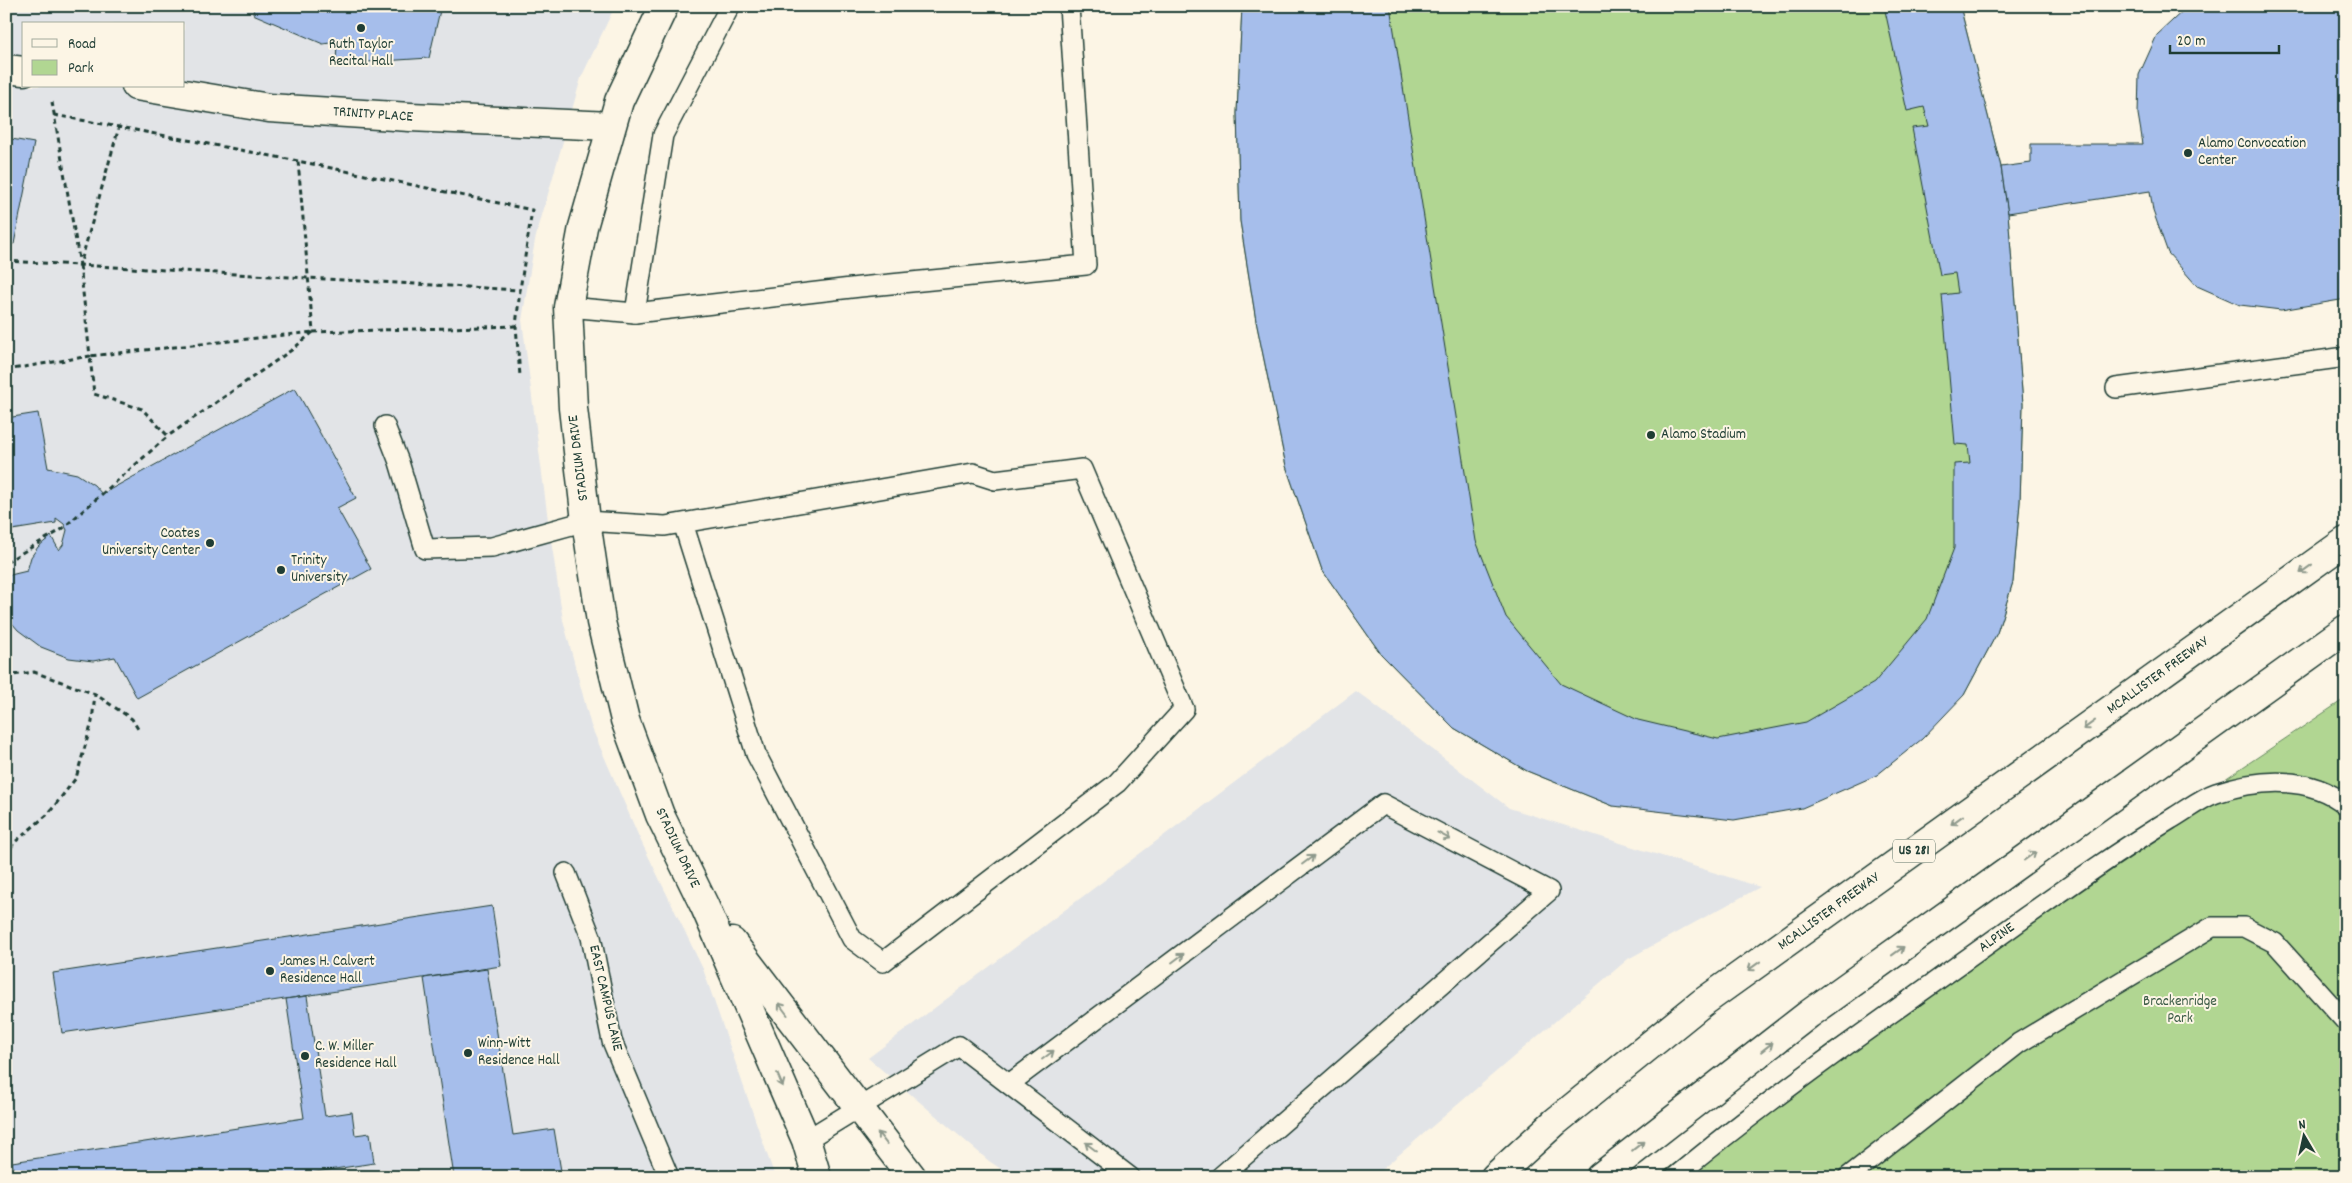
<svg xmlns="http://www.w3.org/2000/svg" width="2352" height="1183" font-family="Dekko,sans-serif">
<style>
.built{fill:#e2e4e7;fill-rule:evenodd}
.green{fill:#b1d692;stroke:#688a63}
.building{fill:#a6beeb;stroke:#1f3d34}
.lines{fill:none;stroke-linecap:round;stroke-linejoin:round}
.service-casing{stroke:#1f3d34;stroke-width:22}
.minor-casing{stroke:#1f3d34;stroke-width:31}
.secondary-casing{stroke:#1f3d34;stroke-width:31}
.motorway-casing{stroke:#1f3d34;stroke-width:31}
.path{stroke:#1f3d34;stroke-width:3;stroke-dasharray:5 4;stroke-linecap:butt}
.service{stroke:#fcf5e5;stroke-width:19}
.minor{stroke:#fcf5e5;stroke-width:28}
.secondary{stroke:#fcf5e5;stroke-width:28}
.motorway{stroke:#fcf5e5;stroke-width:28}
.oneway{stroke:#8e998c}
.poi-dot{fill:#1f3d34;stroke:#fcf5e5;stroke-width:2}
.labels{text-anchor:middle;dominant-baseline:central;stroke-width:4;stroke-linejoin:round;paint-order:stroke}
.shield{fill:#fcf5e5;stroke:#617469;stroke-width:1}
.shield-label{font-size:14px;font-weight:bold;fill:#1f3d34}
.poi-label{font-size:15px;fill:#1f3d34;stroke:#fcf5e5;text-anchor:start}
.street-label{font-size:15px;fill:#1f3d34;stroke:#fcf5e5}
.park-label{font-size:15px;fill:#3c5c47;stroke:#fcf5e5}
</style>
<rect width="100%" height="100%" fill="#fcf5e5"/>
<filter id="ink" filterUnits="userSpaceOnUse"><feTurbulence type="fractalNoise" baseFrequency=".02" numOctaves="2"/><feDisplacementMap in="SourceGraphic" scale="10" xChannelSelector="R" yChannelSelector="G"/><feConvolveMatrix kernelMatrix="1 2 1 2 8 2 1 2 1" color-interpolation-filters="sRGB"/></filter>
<g filter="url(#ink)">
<!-- built -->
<g class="built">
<path d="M6 6H615L581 78 535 240 522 320 548 520 563 620 591 726 639 837 703 969 775 1177H6ZM24 24H184V86H24Z"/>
<path d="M1356 691 1509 808 1760 887 1628 959 1373 1177H1013L989 1161 868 1058Z"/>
</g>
<!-- green -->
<g class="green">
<path d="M1242 6H1960L2001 167 2008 213 2023 404 2020 502 2013 582 1997 633 1964 695 1613 806 1527 771 1454 728 1381 654 1322 570 1286 466 1256 321 1240 221 1237 113Z"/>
<path d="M2346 698V1177H1657L1828 1045Z"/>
</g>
<!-- building -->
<g class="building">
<path d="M254 6H441L429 58 336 64 337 42 323 44 253 14Z"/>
<path d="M1242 6H1390L1476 541 1506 617 1561 684 1638 720 1718 739 1806 722 1874 683 1927 619 1954 548V464L1970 463 1968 445 1955 444 1942 295 1958 293 1955 273 1940 275 1912 128 1929 126 1924 107 1907 111 1884 6H1960L2001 167 2008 213 2023 404 2020 502 2013 582 1997 633 1964 695 1922 739 1877 775 1802 808 1734 820 1613 806 1527 771 1454 728 1381 654 1322 570 1286 466 1256 321 1240 221 1237 113Z"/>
<path d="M2188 6H2346V299L2281 310 2240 305 2197 286 2168 253 2153 211 2150 191 2008 213 2001 167 2031 163V144H2143L2138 114 2139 75 2157 35Z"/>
<path d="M6 138 34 143 14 244H6Z"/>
<path d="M295 388 356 498 337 508 371 569 137 698 115 657 93 661 69 658 41 647 18 630 6 616V576L27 571 31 557 38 547 51 536 59 550 63 545 67 530 64 524 56 518V523L6 531V418L38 413 48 468 77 474 94 485 102 494Z"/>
<path d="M492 906 501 966 62 1033 53 973Z"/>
<path d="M487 969 513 1135 554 1129 562 1177H454L424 978Z"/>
<path d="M307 996 325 1116 352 1112 355 1135 370 1133 374 1163 309 1173V1177H15L12 1162 304 1118 286 999Z"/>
</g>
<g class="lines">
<!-- service casing -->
<g class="service-casing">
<g id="service">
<path d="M568 307 635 313 860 287 1086 265 1069 6"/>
<path d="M635 313 663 135 730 6"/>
<path d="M2116 388 2346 357"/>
<path d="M385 426 399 462 425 549 492 547 586 521 665 526 973 473 995 480 1082 469 1184 709 1117 783 883 962 852 939 756 754 683 523"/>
<path d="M566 873 591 937 612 1041 669 1177"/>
<path d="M1009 1084 1383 804 1549 891 1220 1177"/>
<path d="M806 1140 959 1046 1130 1177"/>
<path d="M1675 1177C1786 1084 1907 1003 2024 918 2072 884 2120 850 2171 819 2185 811 2201 798 2216 793 2259 779 2310 775 2346 805"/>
<path d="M1848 1177 2019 1043 2212 927H2244L2275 943 2346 1022"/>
</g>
</g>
<!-- minor casing -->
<g class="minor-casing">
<g id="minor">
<path d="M6 69 24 71"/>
<path d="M136 86 269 108 410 117 611 126"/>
</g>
</g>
<!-- secondary casing -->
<g class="secondary-casing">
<g id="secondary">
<path d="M664 6 619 101 583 227 568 307 573 408 586 521 601 622 625 720 660 815 705 907 806 1140 817 1177"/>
<path d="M732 942 912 1177"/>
</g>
</g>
<!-- motorway casing -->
<g class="motorway-casing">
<g id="motorway">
<path d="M1495 1177 1555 1122 1702 1003 2346 541"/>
<path d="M1600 1177 1809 1014 2346 629"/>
</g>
</g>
<!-- path -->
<g class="path">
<path d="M52 102 80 265 119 127 298 161"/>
<path d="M54 115 119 127"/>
<path d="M6 261 520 290 516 326 520 376"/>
<path d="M516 326 313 332 298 161 532 210 520 290"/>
<path d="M313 332 293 349 168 436 142 409 94 394 90 356Z"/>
<path d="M6 370 90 356 80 265"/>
<path d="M6 562 61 530 168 436"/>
<path d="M6 676 34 672 95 694"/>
<path d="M6 856 14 843 49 813 76 778 92 722 95 694 132 719 138 729"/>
</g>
<!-- service -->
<use href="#service" class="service"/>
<!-- minor -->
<use href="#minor" class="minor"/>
<!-- secondary -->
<use href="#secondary" class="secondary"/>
<!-- motorway -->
<use href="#motorway" class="motorway"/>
</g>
<!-- one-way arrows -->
<defs><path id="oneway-shaft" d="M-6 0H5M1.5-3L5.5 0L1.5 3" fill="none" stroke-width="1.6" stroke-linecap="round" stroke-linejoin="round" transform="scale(1.25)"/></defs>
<g class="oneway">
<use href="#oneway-shaft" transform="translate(2306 569) rotate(144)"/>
<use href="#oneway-shaft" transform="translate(2089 725) rotate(144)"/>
<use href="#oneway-shaft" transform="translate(1957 820) rotate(144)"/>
<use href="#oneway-shaft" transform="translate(1444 836) rotate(28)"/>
<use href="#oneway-shaft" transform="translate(2030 856) rotate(-36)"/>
<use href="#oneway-shaft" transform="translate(1308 860) rotate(-37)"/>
<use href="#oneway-shaft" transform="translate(1898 951) rotate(-36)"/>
<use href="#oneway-shaft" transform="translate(1178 958) rotate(-37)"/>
<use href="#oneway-shaft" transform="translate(1754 966) rotate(144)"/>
<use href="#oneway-shaft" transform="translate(783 1009) rotate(-127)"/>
<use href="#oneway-shaft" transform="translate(1767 1047) rotate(-38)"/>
<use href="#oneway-shaft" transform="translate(1048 1055) rotate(-37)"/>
<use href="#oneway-shaft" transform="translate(780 1080) rotate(67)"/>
<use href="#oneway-shaft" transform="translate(882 1138) rotate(-128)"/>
<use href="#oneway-shaft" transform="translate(1638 1146) rotate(-38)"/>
<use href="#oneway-shaft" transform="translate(1091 1147) rotate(-143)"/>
</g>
</g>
<!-- markers -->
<g class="poi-dot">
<circle cx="361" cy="28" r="5"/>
<circle cx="2188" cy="153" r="5"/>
<circle cx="1651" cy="435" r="5"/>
<circle cx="210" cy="543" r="5"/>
<circle cx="281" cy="570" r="5"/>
<circle cx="270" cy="971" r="5"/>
<circle cx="468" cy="1053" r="5"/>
<circle cx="305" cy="1056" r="5"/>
</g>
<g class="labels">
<!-- shield labels -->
<rect class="shield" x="1893" y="839.5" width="42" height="23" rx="4"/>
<g class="shield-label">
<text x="1914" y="851">US 281</text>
</g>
<!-- poi labels -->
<g class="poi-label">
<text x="361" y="45" text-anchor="middle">Ruth Taylor<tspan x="361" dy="17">Recital Hall</tspan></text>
<text x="2198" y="144">Alamo Convocation<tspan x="2198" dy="17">Center</tspan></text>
<text x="1661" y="435">Alamo Stadium</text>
<text x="200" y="534" text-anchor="end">Coates<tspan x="200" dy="17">University Center</tspan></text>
<text x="291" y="561">Trinity<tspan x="291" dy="17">University</tspan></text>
<text x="280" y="962">James H. Calvert<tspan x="280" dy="17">Residence Hall</tspan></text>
<text x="478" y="1044">Winn-Witt<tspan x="478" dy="17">Residence Hall</tspan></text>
<text x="315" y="1047">C. W. Miller<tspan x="315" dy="17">Residence Hall</tspan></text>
</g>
<!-- street labels -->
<g class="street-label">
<text transform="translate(373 115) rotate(4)">TRINITY PLACE</text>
<text transform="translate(579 458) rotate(-97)">STADIUM DRIVE</text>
<text transform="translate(2158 676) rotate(-36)">MCALLISTER FREEWAY</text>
<text transform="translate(677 848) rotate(65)">STADIUM DRIVE</text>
<text transform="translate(1829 912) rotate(-36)">MCALLISTER FREEWAY</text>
<text transform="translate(1997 938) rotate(-36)">ALPINE</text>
<text transform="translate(605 998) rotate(77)">EAST CAMPUS LANE</text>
</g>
<!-- park labels -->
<g class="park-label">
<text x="2180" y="1002">Brackenridge<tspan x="2180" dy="17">Park</tspan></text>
</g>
</g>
<!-- margin -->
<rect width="2352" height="1183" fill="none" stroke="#fcf5e5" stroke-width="25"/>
<rect x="12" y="12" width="2327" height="1158" fill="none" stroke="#1f3d34" stroke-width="2" filter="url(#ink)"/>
<!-- legend -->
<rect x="22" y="22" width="162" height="65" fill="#fcf5e5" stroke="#a4ab9e"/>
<rect x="32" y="39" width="25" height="8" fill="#fcf5e5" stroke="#a4ab9e"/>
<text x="68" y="48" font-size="15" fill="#1f3d34">Road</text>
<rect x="32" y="60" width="25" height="15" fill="#b1d692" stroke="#a4ab9e"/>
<text x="68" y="72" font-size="15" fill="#1f3d34">Park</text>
<!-- north arrow -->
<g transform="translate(2304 1136) rotate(351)" stroke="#fcf5e5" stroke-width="4" paint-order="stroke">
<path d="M0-4L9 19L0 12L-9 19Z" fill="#1f3d34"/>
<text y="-8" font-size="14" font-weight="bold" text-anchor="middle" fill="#1f3d34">N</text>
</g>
<!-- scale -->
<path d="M2170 45v8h109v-8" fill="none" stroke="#1f3d34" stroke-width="2.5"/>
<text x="2177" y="45" font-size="15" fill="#1f3d34" stroke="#fcf5e5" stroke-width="4" paint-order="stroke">20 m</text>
</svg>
